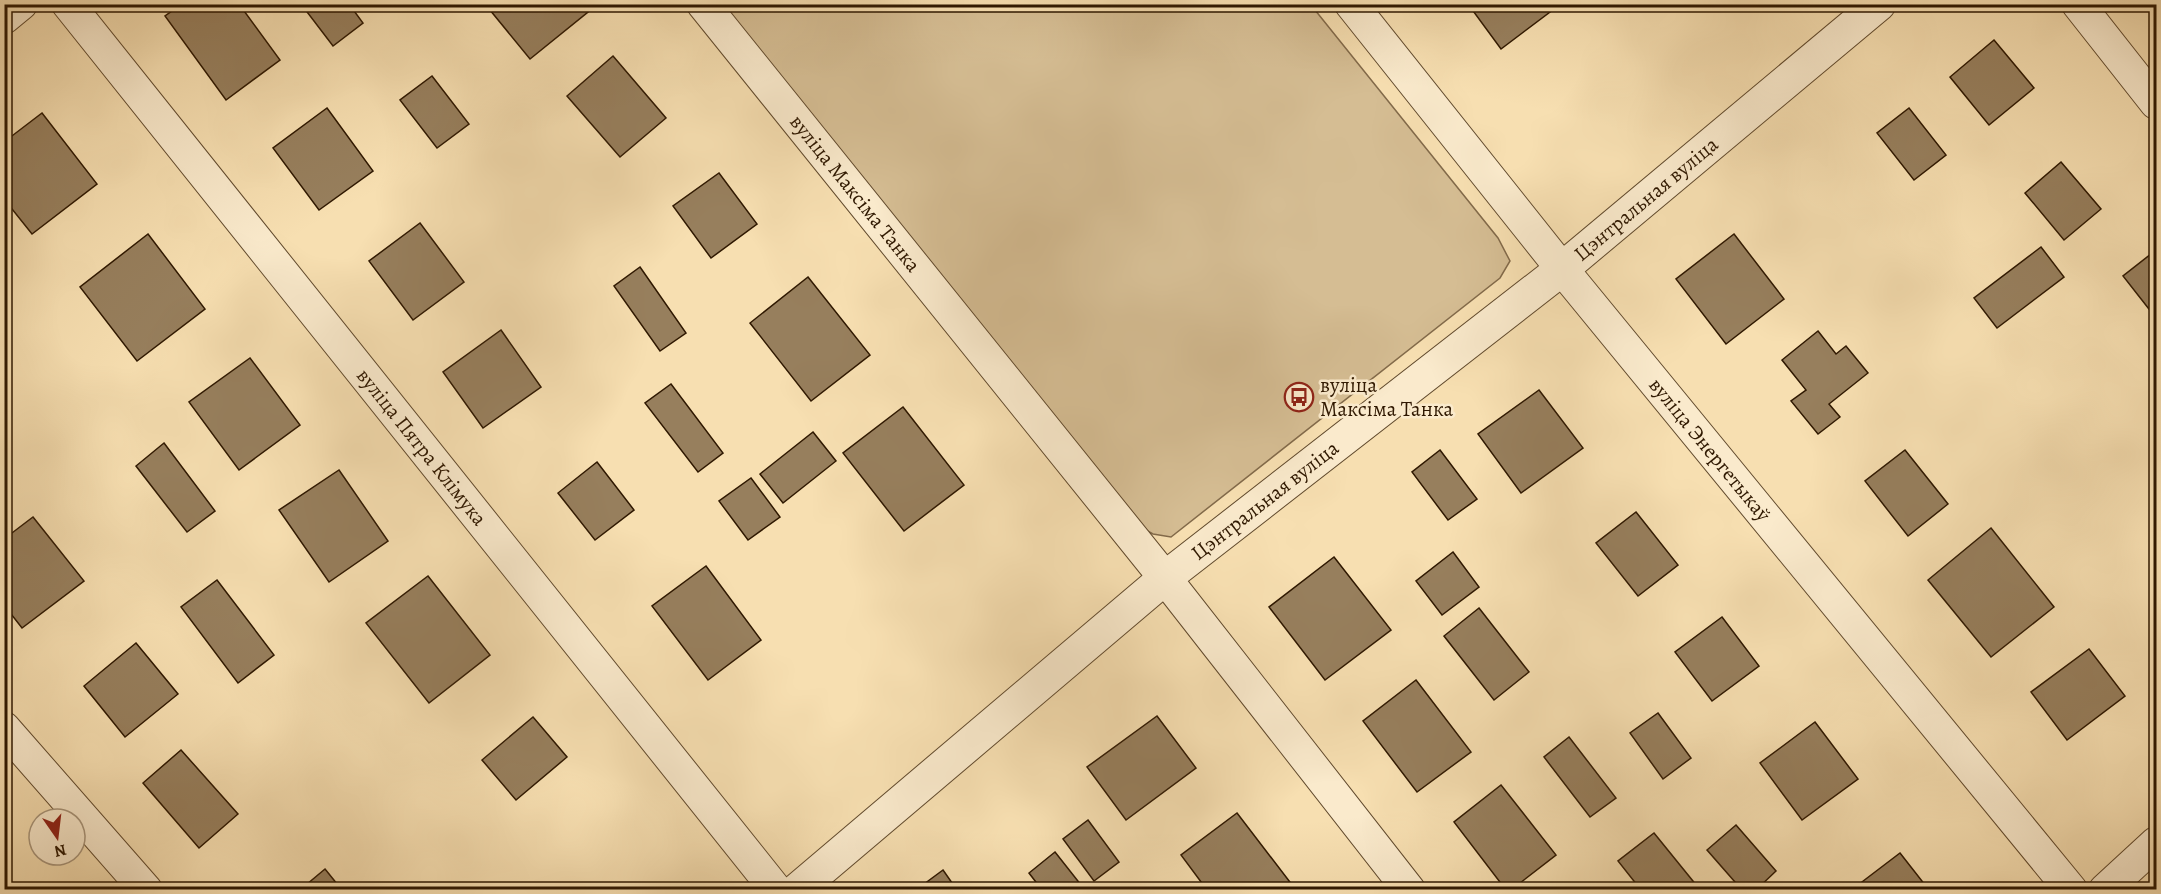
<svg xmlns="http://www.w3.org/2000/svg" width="2161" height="894" font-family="Alegreya,serif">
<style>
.green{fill:#d5bd93;stroke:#826a4a;stroke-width:1.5}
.building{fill:#977f5d;stroke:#2f1801;stroke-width:1.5}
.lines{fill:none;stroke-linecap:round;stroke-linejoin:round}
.minor-casing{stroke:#614a2d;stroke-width:34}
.tertiary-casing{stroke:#614a2d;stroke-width:35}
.minor{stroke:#faeacc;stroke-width:32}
.tertiary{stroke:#faeacc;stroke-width:33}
.labels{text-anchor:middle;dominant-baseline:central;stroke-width:5;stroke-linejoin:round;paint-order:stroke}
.street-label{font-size:21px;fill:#2f1801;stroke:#faeacc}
.poi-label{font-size:21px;fill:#2f1801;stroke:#faeacc;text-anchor:start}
</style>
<rect width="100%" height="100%" fill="#f7dfb1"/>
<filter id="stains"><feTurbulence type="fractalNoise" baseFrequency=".00333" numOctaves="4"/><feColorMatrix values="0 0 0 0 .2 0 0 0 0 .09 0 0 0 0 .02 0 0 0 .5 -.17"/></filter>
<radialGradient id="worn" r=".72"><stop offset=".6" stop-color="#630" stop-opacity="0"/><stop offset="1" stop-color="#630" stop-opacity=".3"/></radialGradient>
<!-- green -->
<path class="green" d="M723 5H1311L1498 238 1510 261 1500 278 1171 537 1153 534 1135 524Z"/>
<!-- building -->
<g class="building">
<path d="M182 4H239L280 60 226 100 165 16Z"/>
<path d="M301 4H349L363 23 333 46Z"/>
<path d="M485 4H582L588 12 530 59Z"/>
<path d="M1468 4H1557L1558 6 1501 49Z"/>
<path d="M1994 40 2034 88 1989 125 1950 77Z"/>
<path d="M613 56 666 118 620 157 567 96Z"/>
<path d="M432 76 469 124 437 148 400 100Z"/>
<path d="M327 108 373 171 319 210 273 148Z"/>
<path d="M1909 108 1946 155 1914 180 1877 133Z"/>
<path d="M42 113 97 184 32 234 4 199V142Z"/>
<path d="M2061 162 2101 209 2064 240 2025 193Z"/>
<path d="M719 173 757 224 711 258 673 206Z"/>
<path d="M420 223 464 282 413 320 369 261Z"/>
<path d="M148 234 205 309 137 361 80 287Z"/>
<path d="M1734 234 1784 299 1726 344 1676 279Z"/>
<path d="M2041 247 2064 277 1997 328 1974 298Z"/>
<path d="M2156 250V318L2123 276Z"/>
<path d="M640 267 686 333 660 351 614 286Z"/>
<path d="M808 277 870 355 811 401 750 323Z"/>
<path d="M501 330 541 387 483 428 443 372Z"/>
<path d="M1818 331 1836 354 1846 346 1868 373 1829 404 1840 417 1818 434 1791 401 1806 390 1782 360Z"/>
<path d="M250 358 300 425 239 470 189 402Z"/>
<path d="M671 384 723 453 698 472 645 403Z"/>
<path d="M1539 390 1583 448 1521 493 1478 434Z"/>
<path d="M903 407 964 485 904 531 843 453Z"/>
<path d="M813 432 836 461 783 503 760 474Z"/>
<path d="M164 443 215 511 187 532 136 466Z"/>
<path d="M1440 450 1477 499 1448 520 1412 472Z"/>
<path d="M1905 450 1948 504 1908 536 1865 481Z"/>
<path d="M597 462 634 510 595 540 558 493Z"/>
<path d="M339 470 388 541 329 582 279 510Z"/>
<path d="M751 478 780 517 748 540 719 501Z"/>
<path d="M1636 512 1678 565 1638 596 1596 543Z"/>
<path d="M33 517 84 581 22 628 4 605V539Z"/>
<path d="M1991 528 2054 607 1991 657 1928 580Z"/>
<path d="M1453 552 1479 587 1442 615 1416 581Z"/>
<path d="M1334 557 1391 630 1325 680 1269 607Z"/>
<path d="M706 566 761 640 708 680 652 606Z"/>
<path d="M428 576 490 655 429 703 366 623Z"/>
<path d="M217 580 274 655 238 683 181 607Z"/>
<path d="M1479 608 1529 672 1494 700 1444 636Z"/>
<path d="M1722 617 1759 666 1712 701 1675 652Z"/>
<path d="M136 643 178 694 125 737 84 686Z"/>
<path d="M2089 649 2125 696 2067 740 2031 692Z"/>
<path d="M1416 680 1471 752 1417 792 1363 721Z"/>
<path d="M1658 713 1691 758 1663 779 1630 733Z"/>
<path d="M1157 716 1196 768 1126 820 1087 767Z"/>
<path d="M533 717 567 757 516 800 482 760Z"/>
<path d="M1815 722 1858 779 1802 820 1760 763Z"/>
<path d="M1569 737 1616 798 1590 817 1544 757Z"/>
<path d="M181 750 238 814 199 848 143 783Z"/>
<path d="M1501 785 1556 855 1511 890H1506L1454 822Z"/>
<path d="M1237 813 1296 890H1207L1181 855Z"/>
<path d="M1088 820 1119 862 1094 881 1063 839Z"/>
<path d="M1736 825 1776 871 1756 890H1742L1707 850Z"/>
<path d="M1654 833 1697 886 1693 890H1641L1618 861Z"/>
<path d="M1055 852 1085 890H1042L1029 873Z"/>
<path d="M1900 853 1929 890H1856L1854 888Z"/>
<path d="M325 869 342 890H300Z"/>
<path d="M943 870 957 890H916Z"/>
</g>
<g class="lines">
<!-- minor casing -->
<g class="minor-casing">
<g id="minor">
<path id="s1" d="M68 4 776 890"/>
<path id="s2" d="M703 4 1165 578 1409 890"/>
<path id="s3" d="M1351 4 1562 269 2071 890"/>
<path d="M2078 4 2156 103"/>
<path d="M4 18 21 4"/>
<path d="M4 728 146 890"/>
<path d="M2105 890 2156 843"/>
</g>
</g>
<!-- tertiary casing -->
<g class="tertiary-casing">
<g id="tertiary">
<path id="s4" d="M797 890 1165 578 1562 269 1879 4"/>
</g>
</g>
<!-- minor -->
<use href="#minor" class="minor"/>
<!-- tertiary -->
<use href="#tertiary" class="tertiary"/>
</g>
<!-- icons -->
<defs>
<g id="bus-ring" transform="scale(1.5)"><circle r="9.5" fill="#faeacc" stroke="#8f2418" stroke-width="1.5"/><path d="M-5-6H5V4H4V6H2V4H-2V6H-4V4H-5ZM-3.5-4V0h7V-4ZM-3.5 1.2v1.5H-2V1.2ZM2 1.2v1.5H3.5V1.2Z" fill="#8f2418"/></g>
</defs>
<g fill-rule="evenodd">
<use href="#bus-ring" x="1299" y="397"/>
</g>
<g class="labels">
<!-- street labels -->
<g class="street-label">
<text stroke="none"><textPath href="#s2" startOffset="243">вуліца Максіма Танка</textPath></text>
<text stroke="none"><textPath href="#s4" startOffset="1095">Цэнтральная вуліца</textPath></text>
<text stroke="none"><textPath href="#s1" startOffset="567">вуліца Пятра Клімука</textPath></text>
<text stroke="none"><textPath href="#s3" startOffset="572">вуліца Энергетыкаў</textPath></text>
<text stroke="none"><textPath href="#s4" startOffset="609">Цэнтральная вуліца</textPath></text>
</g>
<!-- poi labels -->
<g class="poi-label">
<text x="1320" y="385">вуліца<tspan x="1320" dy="24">Максіма Танка</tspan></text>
</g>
</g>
<!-- margin -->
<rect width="2161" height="894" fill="none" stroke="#f7dfb1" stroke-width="24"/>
<rect x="6" y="6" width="2149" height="882" fill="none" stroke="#2f1801" stroke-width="3"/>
<rect x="12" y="12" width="2137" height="870" fill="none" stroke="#2f1801" stroke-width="1.5"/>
<!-- north arrow -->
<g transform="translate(57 837) rotate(166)"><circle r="28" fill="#faeacc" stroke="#a9967b" stroke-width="1.5"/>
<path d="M0-4.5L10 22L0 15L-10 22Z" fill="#8f2418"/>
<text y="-9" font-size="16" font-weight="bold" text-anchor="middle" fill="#2f1801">N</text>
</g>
<rect width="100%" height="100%" filter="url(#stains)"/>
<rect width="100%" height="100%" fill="url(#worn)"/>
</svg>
